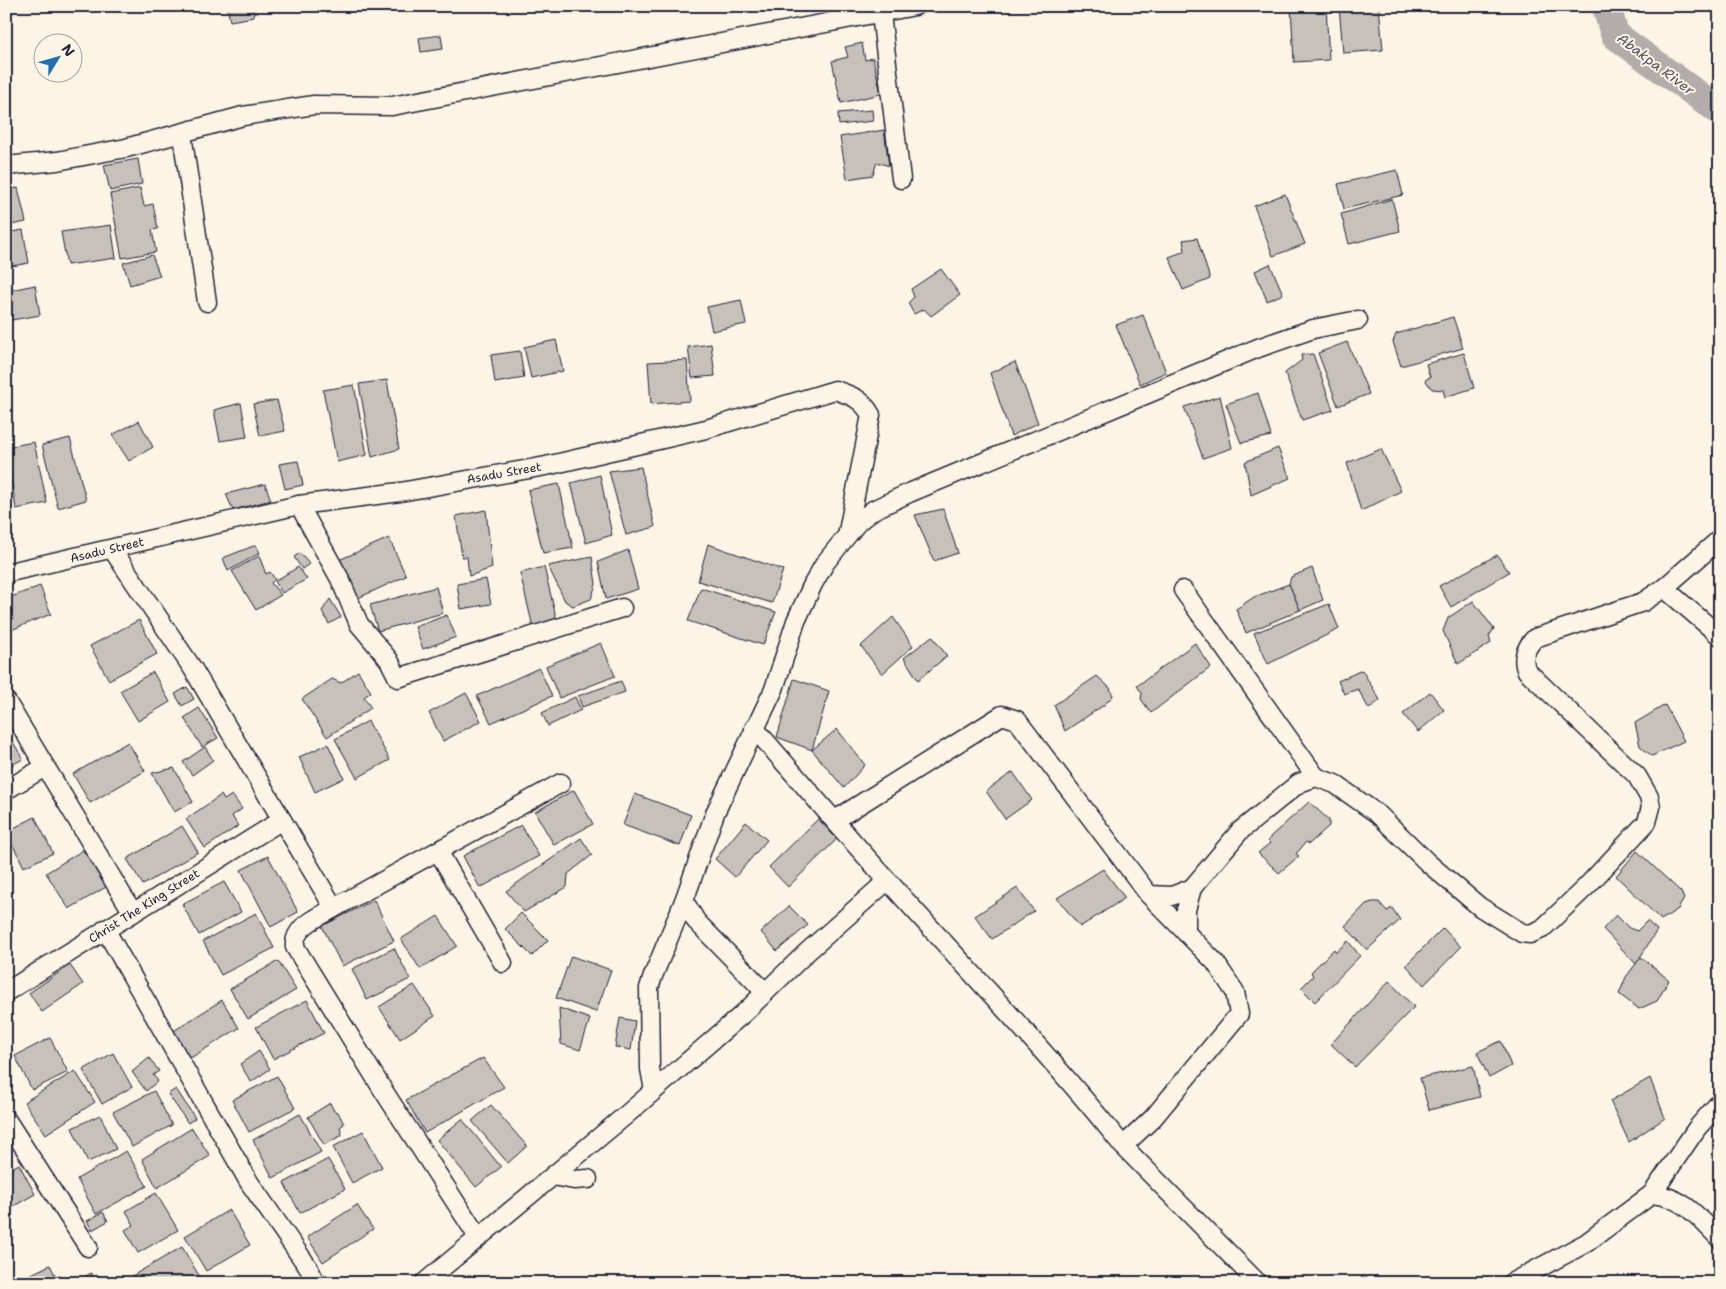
<svg xmlns="http://www.w3.org/2000/svg" width="1726" height="1289" font-family="'Shantell Sans',sans-serif">
<style>
.lines{fill:none;stroke-linecap:round;stroke-linejoin:round}
.river{stroke:#b2adab;stroke-width:29}
.building{fill:#c6c1bb;stroke:#22223b}
.street-casing{stroke:#22223b;stroke-width:21}
.street{stroke:#fcf5e5;stroke-width:18}
.labels{text-anchor:middle;dominant-baseline:central;stroke-width:4;stroke-linejoin:round;paint-order:stroke}
.street-label{font-size:12px;fill:#22223b;stroke:#fcf5e5}
.water-label{font-size:14px;font-style:italic;fill:#545362;stroke:#fcf5e5}
</style>
<rect width="100%" height="100%" fill="#fcf5e5"/>
<filter id="ink" filterUnits="userSpaceOnUse"><feTurbulence type="fractalNoise" baseFrequency=".02" numOctaves="2"/><feDisplacementMap in="SourceGraphic" scale="10" xChannelSelector="R" yChannelSelector="G"/><feConvolveMatrix kernelMatrix="1 2 1 2 8 2 1 2 1" color-interpolation-filters="sRGB"/></filter>
<g filter="url(#ink)">
<g class="lines">
<!-- river -->
<path class="river" d="M1606 6 1615 35 1720 111"/>
</g>
<!-- building -->
<g class="building">
<path d="M218 6H252L254 17 230 21 227 6Z"/>
<path d="M1291 6H1326L1329 60 1294 62Z"/>
<path d="M1339 6H1379L1383 50 1343 53Z"/>
<path d="M441 35 443 49 421 52 419 38Z"/>
<path d="M862 43 865 60 873 58 881 94 841 103 832 61 848 57 845 47Z"/>
<path d="M872 110 873 121 839 125 838 113Z"/>
<path d="M884 130 889 166 877 162 873 175 847 179 840 137Z"/>
<path d="M138 159 142 184 110 191 104 165Z"/>
<path d="M1397 170 1403 195 1344 209 1338 184Z"/>
<path d="M18 188 26 222 6 226V190Z"/>
<path d="M140 188 144 206 153 204 158 229 152 230 156 252 122 258 110 194Z"/>
<path d="M1285 194 1305 244 1273 256 1254 206Z"/>
<path d="M1392 199 1400 231 1349 244 1341 214Z"/>
<path d="M111 225 116 258 67 265 61 232Z"/>
<path d="M23 230 29 263 6 267V233Z"/>
<path d="M1197 238 1210 279 1183 290 1169 257 1185 251 1183 240Z"/>
<path d="M152 255 160 276 130 285 123 263Z"/>
<path d="M1270 264 1283 294 1267 301 1255 271Z"/>
<path d="M941 269 960 295 931 316 924 309 914 314 908 303 914 297 911 289Z"/>
<path d="M35 285 40 315 6 321V291Z"/>
<path d="M741 300 746 324 712 331 707 307Z"/>
<path d="M1143 315 1166 372 1140 384 1116 325Z"/>
<path d="M1453 317 1463 348 1401 366 1393 342 1396 334Z"/>
<path d="M556 340 563 371 531 378 524 347Z"/>
<path d="M1347 342 1369 394 1338 406 1318 353Z"/>
<path d="M711 344 715 376 692 378 688 347Z"/>
<path d="M520 351 524 378 495 383 491 355Z"/>
<path d="M1464 353 1474 388 1445 397 1443 390 1432 389 1425 380 1430 377 1426 364Z"/>
<path d="M1313 354 1333 410 1302 420 1285 373 1302 360 1301 355Z"/>
<path d="M687 360 690 401 651 404 648 362Z"/>
<path d="M1015 362 1038 423 1011 436 990 373Z"/>
<path d="M387 380 399 449 372 457 359 384Z"/>
<path d="M354 385 367 455 337 462 323 390Z"/>
<path d="M1258 393 1271 436 1241 443 1226 404Z"/>
<path d="M1220 396 1232 448 1203 458 1184 407Z"/>
<path d="M277 400 285 431 260 436 253 404Z"/>
<path d="M241 403 247 437 220 441 214 410Z"/>
<path d="M139 421 153 447 129 461 112 435Z"/>
<path d="M70 438 86 500 58 508 42 445Z"/>
<path d="M34 442 47 503 16 509 6 447Z"/>
<path d="M1278 448 1290 478 1251 495 1245 462Z"/>
<path d="M1381 449 1401 491 1361 511 1347 463Z"/>
<path d="M298 461 303 485 285 489 279 464Z"/>
<path d="M641 467 655 527 626 535 609 471Z"/>
<path d="M600 475 612 535 586 543 571 483Z"/>
<path d="M265 484 271 500 233 510 226 494Z"/>
<path d="M559 484 573 548 543 553 528 490Z"/>
<path d="M943 509 958 553 934 561 915 515Z"/>
<path d="M486 510 492 568 469 576 467 557H462L456 516Z"/>
<path d="M389 538 406 576 356 599 339 560Z"/>
<path d="M708 544 783 570 772 603 698 581Z"/>
<path d="M256 545 260 553 228 571 223 558Z"/>
<path d="M628 550 638 589 606 599 598 562Z"/>
<path d="M300 553 309 564 302 569 294 557Z"/>
<path d="M1497 555 1509 572 1451 607 1439 586Z"/>
<path d="M259 556 266 574 270 572 275 579 271 583 281 595 256 610 232 571Z"/>
<path d="M592 557 596 584 591 599 573 606 565 601 548 566Z"/>
<path d="M298 567 307 579 282 593 275 581Z"/>
<path d="M544 567 557 621 533 627 520 573Z"/>
<path d="M1312 568 1323 600 1300 610 1289 584 1291 577Z"/>
<path d="M486 579 491 604 461 609 457 584Z"/>
<path d="M1289 584 1300 610 1246 633 1236 609 1254 597Z"/>
<path d="M40 586 51 614 6 632V599Z"/>
<path d="M436 587 443 613 378 631 370 605Z"/>
<path d="M701 588 776 612 763 645 688 621Z"/>
<path d="M330 599 341 617 329 624 322 611Z"/>
<path d="M1473 601 1494 629 1489 636 1491 643 1458 664 1443 631 1448 618Z"/>
<path d="M1329 604 1339 629 1268 664 1254 633Z"/>
<path d="M447 615 456 637 423 649 415 627Z"/>
<path d="M893 617 913 646 882 674 861 646Z"/>
<path d="M139 620 157 654 109 680 90 646Z"/>
<path d="M932 636 947 656 918 680 904 658Z"/>
<path d="M601 643 615 676 559 698 546 666Z"/>
<path d="M1195 643 1211 667 1151 713 1141 699 1142 693 1137 686Z"/>
<path d="M539 668 552 696 491 723 477 696Z"/>
<path d="M1362 670 1380 700 1369 709 1358 689 1344 694 1338 681Z"/>
<path d="M358 671 371 692 364 697 371 708 327 737 302 699 332 679 341 683Z"/>
<path d="M153 672 170 702 138 721 120 691Z"/>
<path d="M1097 676 1110 688 1113 696 1104 705 1065 731 1054 705Z"/>
<path d="M794 679 829 691 812 750 777 737Z"/>
<path d="M621 681 625 692 582 707 578 696Z"/>
<path d="M187 687 194 699 182 706 175 694Z"/>
<path d="M1430 692 1444 710 1418 732 1403 714Z"/>
<path d="M466 693 481 721 443 741 429 713Z"/>
<path d="M575 697 581 710 548 726 542 713Z"/>
<path d="M1665 705 1684 741 1652 756 1640 746 1635 723Z"/>
<path d="M199 708 218 738 202 747 184 718Z"/>
<path d="M368 721 390 760 357 778 335 739Z"/>
<path d="M837 729 865 765 844 788 812 750Z"/>
<path d="M6 730 23 759 6 768Z"/>
<path d="M128 742 145 771 90 803 73 774Z"/>
<path d="M328 744 344 778 315 792 299 757Z"/>
<path d="M205 747 213 760 192 775 183 762Z"/>
<path d="M174 768 193 802 174 812 152 773Z"/>
<path d="M1013 772 1032 800 1005 819 986 791Z"/>
<path d="M574 790 593 824 554 845 535 812Z"/>
<path d="M635 794 691 815 680 846 623 825Z"/>
<path d="M221 795 224 800 232 795 242 809 232 816 238 826 205 848 186 819Z"/>
<path d="M1309 802 1329 820V826L1309 844 1306 842 1296 854 1299 856 1279 873 1258 853 1270 843 1268 841 1271 836Z"/>
<path d="M35 817 53 853 24 867 6 832Z"/>
<path d="M818 819 837 839 788 887 769 867Z"/>
<path d="M746 822 767 840 735 877 715 859Z"/>
<path d="M521 825 539 856 480 888 463 856Z"/>
<path d="M182 826 198 852 143 885 127 859Z"/>
<path d="M581 838 592 855 568 874 567 887 524 912 506 891Z"/>
<path d="M83 850 106 887 69 909 46 873Z"/>
<path d="M1637 851 1681 892 1684 899 1678 909 1661 920 1616 876Z"/>
<path d="M268 856 298 912 271 927 241 870Z"/>
<path d="M1103 869 1125 898 1080 927 1057 898Z"/>
<path d="M224 882 241 912 199 935 182 904Z"/>
<path d="M1017 888 1034 911 992 939 975 916Z"/>
<path d="M374 900 394 941 342 966 322 926Z"/>
<path d="M1372 902H1379L1387 911 1392 908 1400 920 1367 950 1345 926 1366 904Z"/>
<path d="M789 906 808 925 777 951 761 932Z"/>
<path d="M256 913 274 948 221 975 203 941Z"/>
<path d="M521 913 548 940 532 956 505 929Z"/>
<path d="M1616 915 1629 928 1637 931 1647 921 1657 930 1636 964 1603 929Z"/>
<path d="M438 916 457 946 420 969 401 939Z"/>
<path d="M1443 928 1461 947 1424 985 1406 965Z"/>
<path d="M1348 941 1360 956 1315 1002 1301 988 1313 976 1311 972 1334 949 1336 952Z"/>
<path d="M394 948 410 979 367 1000 352 969Z"/>
<path d="M571 956 611 970 596 1012 556 998Z"/>
<path d="M1641 957 1669 980 1657 1001 1639 1009 1619 994 1626 977Z"/>
<path d="M278 961 296 990 248 1019 230 989Z"/>
<path d="M70 965 83 984 42 1012 29 993Z"/>
<path d="M1389 981 1414 1007 1355 1067 1331 1044Z"/>
<path d="M414 985 435 1016 400 1039 379 1007Z"/>
<path d="M222 1000 239 1028 189 1059 172 1032Z"/>
<path d="M307 1000 324 1033 273 1059 256 1027Z"/>
<path d="M559 1008 590 1019 580 1050 561 1044Z"/>
<path d="M620 1018 635 1021 631 1050 615 1047Z"/>
<path d="M50 1038 68 1072 32 1090 15 1056Z"/>
<path d="M1501 1041 1511 1066 1489 1078 1477 1052Z"/>
<path d="M259 1051 270 1069 251 1082 240 1064Z"/>
<path d="M113 1053 132 1087 102 1104 83 1070Z"/>
<path d="M149 1058 159 1071 153 1075 158 1081 146 1091 132 1072Z"/>
<path d="M483 1058 504 1087 425 1133 406 1100Z"/>
<path d="M1473 1066 1480 1097 1429 1110 1420 1078Z"/>
<path d="M75 1071 95 1102 46 1134 24 1102Z"/>
<path d="M277 1076 295 1108 249 1132 232 1100Z"/>
<path d="M1650 1078 1665 1118 1629 1142 1610 1101Z"/>
<path d="M176 1089 195 1118 188 1123 168 1094Z"/>
<path d="M154 1091 172 1125 132 1147 113 1112Z"/>
<path d="M330 1103 334 1111 338 1112 344 1124 340 1127 342 1135 324 1145 308 1117Z"/>
<path d="M491 1105 527 1146 508 1163 472 1121Z"/>
<path d="M300 1114 321 1152 273 1178 253 1140Z"/>
<path d="M100 1115 116 1149 88 1162 72 1128Z"/>
<path d="M462 1119 501 1167 476 1187 437 1140Z"/>
<path d="M192 1128 210 1156 157 1188 142 1159Z"/>
<path d="M363 1131 382 1167 352 1183 333 1147Z"/>
<path d="M126 1151 147 1186 96 1214 77 1179Z"/>
<path d="M328 1159 345 1189 300 1213 284 1183Z"/>
<path d="M19 1164 35 1194 14 1206 6 1204V1171Z"/>
<path d="M156 1193 178 1230 138 1253 125 1230 134 1225 126 1211Z"/>
<path d="M357 1205 373 1229 323 1262 307 1237Z"/>
<path d="M229 1210 250 1245 206 1271 185 1236Z"/>
<path d="M103 1212 108 1221 92 1230 87 1221Z"/>
<path d="M182 1247 201 1279 195 1283H136L132 1276Z"/>
<path d="M50 1265 59 1283H18L17 1281Z"/>
<path d="M91 1273 96 1283H75Z"/>
</g>
<g class="lines">
<!-- street casing -->
<g class="street-casing">
<g id="street">
<path d="M881 14 901 179"/>
<path d="M182 134 207 302"/>
<path d="M6 166 57 161 126 148 243 116 314 105 392 106 915 6"/>
<path d="M299 505 340 579 359 624 389 660 398 678 622 608"/>
<path d="M112 549 193 669 334 908"/>
<path d="M6 573 299 505 400 492 546 466 706 429 835 390C853 396 862 399 871 415L848 531"/>
<path d="M1664 588 1720 636"/>
<path d="M1183 590 1316 777"/>
<path d="M6 701 133 913"/>
<path d="M754 728C799 779 843 832 889 882 968 970 1049 1054 1123 1146L1153 1118 1239 1014 1235 992 1215 962 1149 895 1017 720 1002 715 835 820"/>
<path d="M6 790 45 767"/>
<path d="M438 851 503 963"/>
<path d="M1149 895 1172 896 1192 888 1240 831 1299 783 1316 777 1335 784 1379 815 1428 863 1480 907 1522 933 1530 934 1542 929 1587 886 1647 822 1651 807 1649 797 1637 776 1527 671C1521 659 1526 647 1535 638L1643 602 1664 588 1720 539"/>
<path d="M684 901 696 921 765 992"/>
<path d="M105 929 249 1182 308 1267 316 1283"/>
<path d="M1186 933V910L1192 888"/>
<path d="M6 992 282 820"/>
<path d="M654 1090 650 1069 649 988 653 976 684 901 715 813 774 689 796 621 813 584 825 563 858 522 873 510 909 493 1258 348 1313 329 1358 320"/>
<path d="M6 1119 88 1247"/>
<path d="M1123 1146 1258 1283"/>
<path d="M553 1176 574 1180 588 1179"/>
<path d="M1652 1194C1684 1197 1698 1217 1720 1239"/>
<path d="M478 1237 383 1090 295 947C293 926 318 918 334 908L561 783"/>
<path d="M424 1283 626 1115 745 1012 807 952 887 881"/>
<path d="M1511 1283 1586 1243 1652 1194 1697 1128 1720 1102"/>
</g>
</g>
<!-- street -->
<use href="#street" class="street"/>
</g>
</g>
<g class="labels">
<!-- street labels -->
<g class="street-label">
<text transform="translate(504 473) rotate(-10)">Asadu Street</text>
<text transform="translate(107 550) rotate(-13)">Asadu Street</text>
<text transform="translate(144 906) rotate(-32)">Christ The King Street</text>
</g>
<!-- water labels -->
<g class="water-label">
<text transform="translate(1656 64) rotate(37)">Abakpa River</text>
</g>
</g>
<!-- margin -->
<rect width="1726" height="1289" fill="none" stroke="#fcf5e5" stroke-width="25"/>
<rect x="12" y="12" width="1701" height="1264" fill="none" stroke="#22223b" stroke-width="2" filter="url(#ink)"/>
<!-- north arrow -->
<g transform="translate(58 58) rotate(53)"><circle r="24" fill="#fcf5e5" stroke="#a5a1a1"/>
<path d="M0-4L9 19L0 12L-9 19Z" fill="#1f6fb2"/>
<text y="-8" font-size="14" font-weight="bold" text-anchor="middle" fill="#22223b">N</text>
</g>
</svg>
